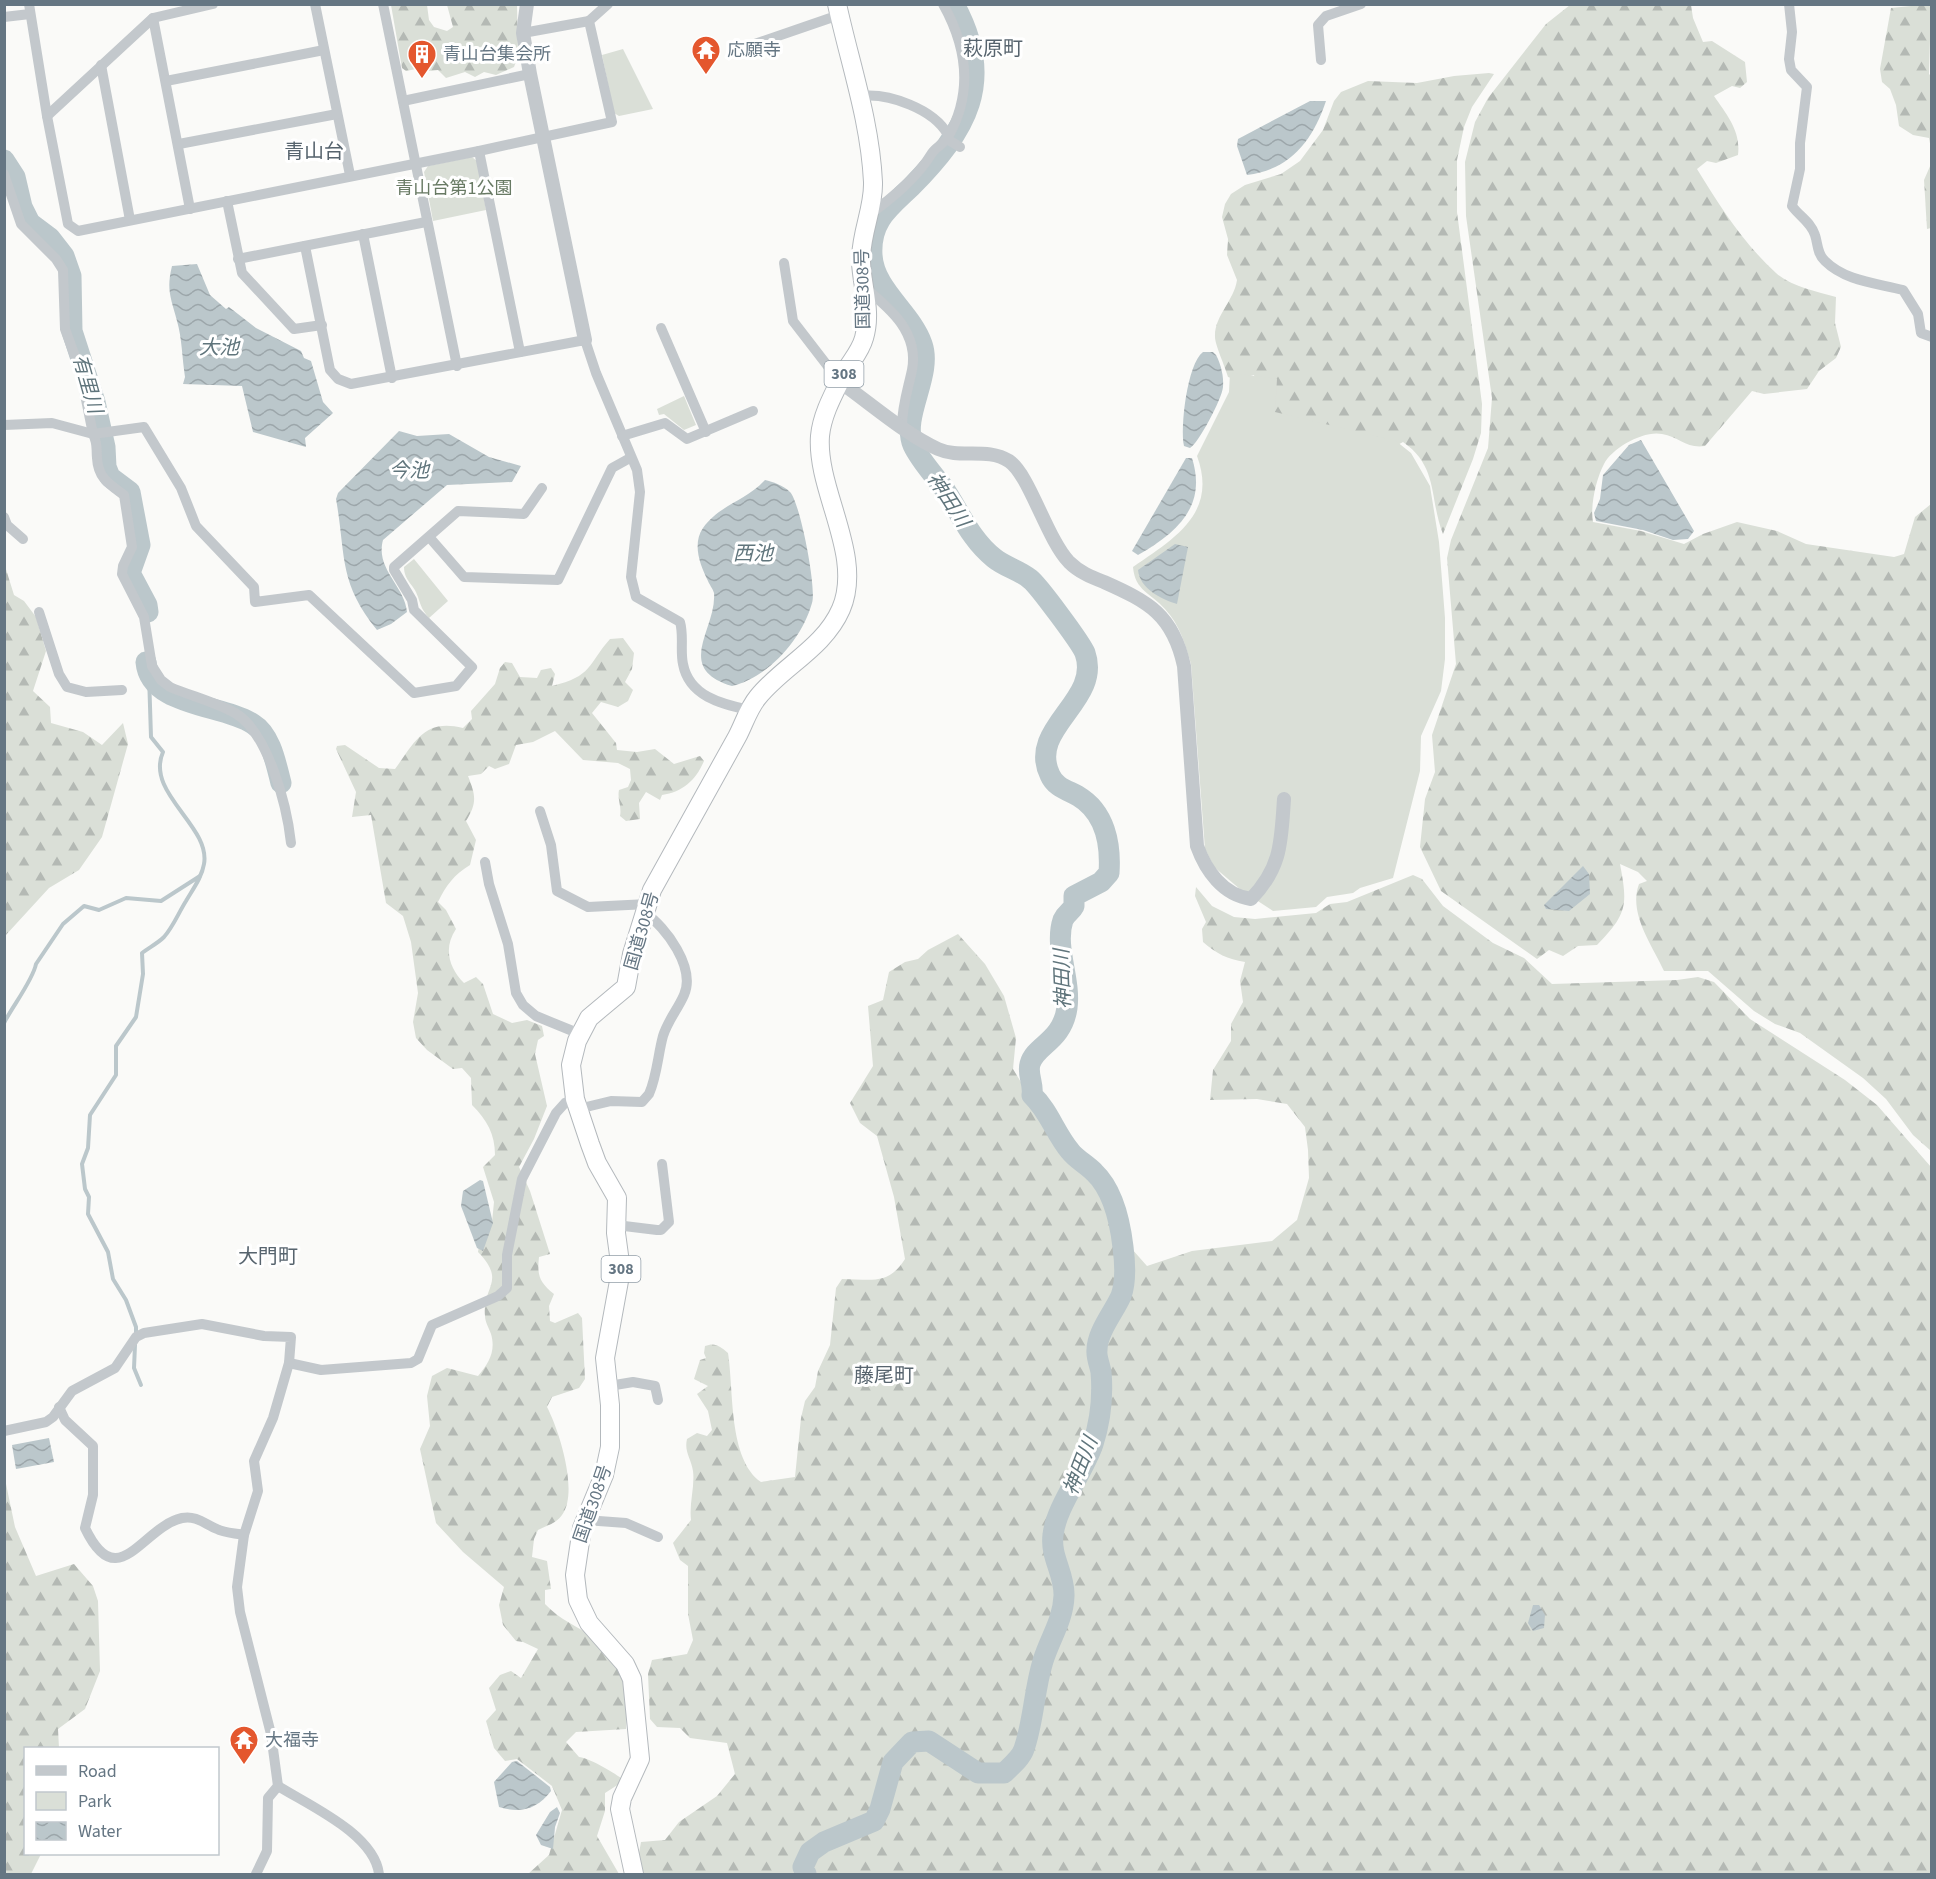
<svg xmlns="http://www.w3.org/2000/svg" width="1936" height="1879" font-family="'Source Sans 3','Noto Sans JP',sans-serif">
<style>
.forest{fill:url(#forest-firs)}
.green{fill:#dadfd7}
.water{fill:url(#water-waves)}
.lines{fill:none;stroke-linecap:round;stroke-linejoin:round}
.stream{stroke:#bbc7cb;stroke-width:4}
.river{stroke:#bbc7cb;stroke-width:21}
.trunk-casing{stroke:#b4b9bd;stroke-width:20}
.minor{stroke:#c3c8cc;stroke-width:10}
.tertiary{stroke:#c3c8cc;stroke-width:14}
.trunk{stroke:#fff;stroke-width:18}
.labels{text-anchor:middle;dominant-baseline:central;stroke-width:6;stroke-linejoin:round;paint-order:stroke}
.shield{fill:#fff;stroke:#939fa8;stroke-width:1.5}
.shield-label{font-size:16px;font-weight:bold;fill:#657683}
.poi-label{font-size:18px;fill:#657683;stroke:#fff;text-anchor:start}
.park-label{font-size:18px;fill:#687a64;stroke:#fff}
.street-label{font-size:18px;fill:#657683;stroke:#fff}
.neighbourhood-label{font-size:20px;fill:#57646e;stroke:#fff}
.water-label{font-size:20px;font-style:italic;fill:#60757c;stroke:#fff}
</style>
<defs>
<pattern id="forest-firs" width="22" height="20" patternUnits="userSpaceOnUse" patternTransform="scale(1.5)"><rect width="22" height="20" fill="#dadfd7"/><path d="M5 1l3.5 6h-7zM16 11l3.5 6h-7z" fill="#b4b9b4"/></pattern>
<pattern id="water-waves" width="16" height="10" patternUnits="userSpaceOnUse" patternTransform="scale(1.5)"><rect width="16" height="10" fill="#bbc7cb"/><path d="M0 5q4-4 8 0t8 0" fill="none" stroke="#9ca6aa"/></pattern>
</defs>
<rect width="100%" height="100%" fill="#fafaf8"/>
<!-- forest -->
<g class="forest">
<path d="M1931 4 1929 74 1932 77 1931 149 1929 138 1913 135 1899 126 1896 105 1890 89 1882 82 1880 69 1891 8Z"/>
<path d="M391 5H427L429 20 434 27 447 31 453 27 447 5H517L518 56 514 67 496 75 484 72 475 77 465 72 446 78 438 70 428 71 426 67 406 71 402 68Z"/>
<path d="M1570 5H1691L1693 18 1703 42 1712 41 1745 62 1747 82 1740 88 1732 86 1714 96C1727 115 1741 131 1738 155L1716 163 1707 161 1697 169C1719 205 1744 244 1776 273 1792 287 1816 291 1836 297L1835 323 1841 347 1836 358 1819 371 1807 389 1764 394 1752 391 1705 446C1687 449 1679 437 1662 434 1644 430 1612 448 1604 464 1596 479 1590 506 1593 522L1641 531 1684 544 1703 534 1737 522 1777 531 1806 544 1894 557 1904 554 1915 517 1931 504V1151L1913 1135 1886 1099 1863 1078 1800 1033 1775 1024 1754 1011 1708 971H1664C1652 945 1628 913 1639 884L1647 881 1638 872 1620 864C1628 906 1627 914 1597 945L1578 946 1563 956 1549 950 1537 959 1441 891 1420 847 1425 799 1435 772 1432 735 1456 664 1447 558 1451 540 1488 448 1492 398 1466 216 1465 162 1475 122 1488 98 1546 24Z"/>
<path d="M1489 73 1494 74 1472 107 1464 127 1457 160V212L1482 404 1481 433 1473 459 1443 534C1429 499 1439 467 1403 442L1198 556 1257 390 1254 375 1237 380 1228 377C1225 366 1215 345 1215 337 1214 316 1234 301 1237 280L1227 255 1228 239 1222 217 1225 204 1231 194 1245 185 1281 174 1300 161 1323 130 1334 101 1341 92 1368 81 1417 83 1454 76Z"/>
<path d="M1931 164V228L1927 229 1924 180Z"/>
<path d="M5 566 14 595 24 601 36 617 46 651 33 691 50 707 51 723 83 732 102 745 123 723 128 744 102 837 79 870 49 888 5 936Z"/>
<path d="M623 638 634 653 632 669 625 682 633 690 628 701 618 707 601 702 592 713 616 743 617 750 637 752 655 749 674 764 700 756 704 761C696 780 683 792 662 795L660 800 646 792 639 803 640 819 626 821 620 816C622 807 617 799 619 790L628 787 631 780 630 769 618 763 583 760 555 731 533 742 516 745 509 764 495 769 489 766 481 774 468 776C476 796 477 803 466 821L476 840 470 865C454 875 446 885 438 902L446 910 456 929C443 948 449 968 464 983L476 977 483 984 493 1014 512 1023 527 1020 542 1026 544 1036 538 1040 535 1054 547 1106 534 1139 519 1167 530 1191 550 1254 539 1257C537 1275 539 1282 554 1294L549 1306 550 1321 555 1323 578 1313 582 1318 585 1379 579 1388 552 1397 547 1407C559 1430 579 1492 562 1515 557 1523 546 1526 538 1530L534 1539 532 1557 547 1561 551 1589 545 1590V1604C560 1620 577 1626 595 1638 629 1663 628 1691 626 1729L576 1732 566 1742 579 1757C587 1757 613 1772 621 1778L619 1784 605 1793V1811L597 1836 619 1874H528L549 1855 562 1810 552 1786 517 1759 505 1761 494 1748 486 1721 496 1710 489 1688 500 1675 511 1671 521 1678 538 1649 523 1642 516 1641 503 1625 499 1605 504 1587 463 1552 436 1523 420 1449 430 1426 427 1396 432 1376 447 1368 478 1376C489 1363 496 1351 491 1334 489 1328 485 1322 485 1316 482 1286 507 1282 478 1252L482 1226 492 1222 494 1202 483 1167 495 1155C495 1134 487 1120 472 1105L471 1078 462 1068 453 1069 427 1050 416 1038 413 1022 418 993 411 942 403 916 386 903 371 815 352 817 356 792 336 749 337 746 345 745 379 768 395 769C415 742 424 718 463 728L472 719 471 711 495 684 500 668 505 662 512 663 520 677 537 678 541 670 551 668 555 674 552 686C593 676 587 665 610 639Z"/>
<path d="M1413 875 1422 879 1443 906 1493 943 1524 958 1552 984 1677 980 1698 977 1714 982 1750 1019 1845 1080 1877 1105 1931 1167V1874H642L637 1864 641 1842 665 1840 679 1822 717 1796 735 1774 727 1743 690 1738 680 1728 657 1727 650 1719 648 1674 652 1660 687 1654 693 1640 688 1614V1566L680 1560 673 1543 691 1520C689 1503 695 1487 693 1471 691 1458 684 1452 687 1439L697 1433 707 1436 712 1430 708 1411 697 1394 708 1386 694 1379 700 1360 706 1358 704 1353 705 1346C715 1342 720 1346 728 1353 734 1390 728 1459 761 1482L795 1477 801 1418 805 1401 815 1387 818 1371 830 1345 836 1288 842 1279C871 1279 888 1286 905 1259L894 1197 877 1136 860 1123 850 1103 873 1066 868 1006 883 1000 889 972 905 962 918 959 928 950 958 934 985 964 1004 996 1016 1038 1013 1069 1068 1159 1090 1177 1111 1203 1116 1231 1147 1266 1192 1251 1272 1241 1297 1220 1309 1178 1308 1150 1305 1127 1287 1104 1257 1099 1210 1100 1213 1070 1231 1041V1024L1243 1002 1240 981 1245 962C1227 959 1217 954 1203 942L1202 929 1206 922 1195 896 1196 887 1212 906 1234 917 1255 919 1316 913 1330 904 1347 902Z"/>
<path d="M5 1479 15 1527 36 1576 74 1564 93 1586 98 1601 100 1671 85 1709 58 1729 59 1748H26V1854H41L31 1874H5Z"/>
</g>
<!-- green -->
<g class="green">
<path d="M623 49 653 109 619 116 614 113 602 55Z"/>
<path d="M472 157 478 162 486 210 433 221 424 172 428 166Z"/>
<path d="M1230 373 1277 379 1275 412 1396 441 1411 453 1430 486 1439 542 1445 618V659L1441 691 1421 736 1420 771 1393 878 1360 888 1353 893 1327 897 1316 907 1273 911 1241 890 1214 867 1205 849 1191 664C1185 644 1180 625 1165 609 1151 593 1135 591 1133 567 1175 538 1218 513 1197 456L1229 392Z"/>
<path d="M684 396 696 425 684 430 664 414 659 415 657 409Z"/>
<path d="M414 559 448 601 429 618C422 610 421 606 418 597 414 584 404 581 404 567Z"/>
</g>
<!-- water -->
<g class="water">
<path d="M1310 101H1326C1313 140 1290 170 1247 175L1237 146 1238 139Z"/>
<path d="M197 264 210 295 226 309 229 307 256 328 301 351 304 358 311 361 323 402 333 413 305 438 306 447 253 432 242 386 183 384 185 377C182 358 182 338 177 321 171 298 166 290 172 266Z"/>
<path d="M1203 352H1213L1216 355C1221 364 1224 377 1223 387 1222 399 1198 444 1190 448L1184 446C1180 428 1187 364 1203 352Z"/>
<path d="M399 431 417 436 449 434 489 457 521 466 512 482 447 485 383 540C375 569 405 586 407 612L391 624 377 630C338 582 346 555 336 499L338 493Z"/>
<path d="M1641 440 1694 531 1688 539 1673 540 1643 530 1596 521 1594 513 1600 499 1603 475 1629 445Z"/>
<path d="M1186 458H1192C1207 506 1178 532 1138 555L1132 551Z"/>
<path d="M765 480C773 482 783 485 790 492 800 502 817 589 812 603 802 639 769 677 732 686 673 668 717 629 714 593 713 589 709 584 708 581 700 565 692 544 703 528 719 505 746 501 765 480Z"/>
<path d="M1175 544 1188 547 1177 604C1161 599 1140 589 1138 570Z"/>
<path d="M1583 866 1589 874 1590 894 1569 911 1546 909 1544 905Z"/>
<path d="M480 1180 483 1181 493 1223 483 1251 477 1248 461 1206 463 1191Z"/>
<path d="M49 1438 54 1462 16 1469 12 1445Z"/>
<path d="M1533 1605H1539L1545 1615 1544 1628 1533 1631 1528 1623Z"/>
<path d="M517 1761 550 1787 551 1791C537 1809 521 1814 499 1807L494 1782 512 1762Z"/>
<path d="M557 1807 560 1813 555 1827 553 1849 541 1845 536 1835 550 1812Z"/>
</g>
<g class="lines">
<!-- stream -->
<g class="stream">
<path d="M4 1023C12 1007 33 980 36 964L63 924 84 906 99 910 126 898 161 901 200 876"/>
<path d="M136 1335V1327L126 1300 113 1279 108 1252 88 1214 89 1197 85 1189 82 1164 88 1148 90 1115 116 1075V1046L136 1017 143 974 142 953C150 947 158 943 164 937 173 927 179 912 186 901 193 889 202 877 204 864 211 826 145 793 163 752L151 737 149 675"/>
<path d="M135 1345 134 1368 141 1385"/>
</g>
<!-- river -->
<g class="river">
<path d="M4 160 15 177 22 207 30 223 50 238 64 256 71 276 72 331 95 402 105 447 106 467 110 477 130 492 140 545 130 573 147 605 148 612"/>
<path d="M146 662C150 707 223 704 253 724 271 735 276 764 281 783"/>
<path d="M806 1874 803 1867 810 1852 824 1842 874 1821 880 1809 893 1762 912 1742 929 1741 978 1773H1004C1011 1766 1021 1758 1024 1749 1034 1720 1034 1690 1043 1661 1050 1638 1063 1621 1064 1596 1065 1574 1050 1557 1053 1535 1056 1507 1083 1473 1093 1444 1100 1422 1103 1395 1101 1372 1100 1365 1096 1357 1097 1350 1097 1332 1114 1312 1121 1296 1126 1282 1125 1262 1123 1247 1120 1221 1113 1190 1094 1172 1086 1164 1076 1159 1070 1151 1055 1133 1049 1111 1032 1095 1034 1084 1027 1075 1030 1064 1035 1045 1062 1042 1067 1008 1071 979 1054 947 1063 920 1066 913 1071 912 1074 906V896L1101 882 1109 873C1111 844 1105 812 1078 796 1067 790 1055 787 1050 775 1027 728 1102 701 1085 653 1081 643 1038 585 1030 579 1019 570 1005 567 994 558 970 539 960 512 943 487 933 474 920 460 913 445 901 416 933 375 922 344 911 312 874 290 872 255 870 221 889 208 911 187 966 131 997 82 954 4"/>
</g>
<!-- trunk casing -->
<g class="trunk-casing">
<path id="trunk" d="M634 1874 620 1809 622 1798 640 1759 632 1679 625 1664 589 1623 578 1600 575 1575 582 1528 604 1475 610 1447V1405L605 1358 621 1270 616 1233 617 1198 597 1163 590 1144 575 1099 571 1065 577 1041 589 1018 626 987 632 954 652 890 737 737C744 724 748 709 758 697 783 666 824 648 841 609 864 555 816 491 820 436 822 415 833 395 842 377 849 363 860 353 864 338 872 312 862 287 861 262 860 234 874 209 873 182 870 120 850 64 837 4"/>
</g>
<!-- minor -->
<g class="minor">
<path d="M29 4 47 116 68 224 78 231 479 151 612 122 589 21 608 4"/>
<path d="M315 4 350 175"/>
<path d="M383 4 457 366"/>
<path d="M1789 4 1792 32 1789 59 1791 70 1807 87 1800 143V169L1792 206C1799 216 1811 222 1815 235 1818 244 1817 254 1825 261 1845 281 1876 283 1903 290L1918 314 1921 333 1932 337"/>
<path d="M4 17 30 14"/>
<path d="M153 18 190 209"/>
<path d="M523 33 589 21"/>
<path d="M746 47 839 15"/>
<path d="M1321 60 1318 25 1326 16 1361 4"/>
<path d="M101 65 130 220"/>
<path d="M166 81 324 50"/>
<path d="M861 96C889 93 934 109 948 135"/>
<path d="M403 101 530 74"/>
<path d="M47 116 153 18 213 4"/>
<path d="M947 139 960 147"/>
<path d="M179 144 337 114"/>
<path d="M479 151 520 352"/>
<path d="M4 174 21 224 56 259 63 270 65 329 80 370 93 434C98 444 96 448 97 458 98 478 109 484 124 495L132 547 123 566 122 574 144 617 152 666 161 680 170 687C191 696 215 702 235 713 268 732 287 806 291 843"/>
<path d="M227 201 242 273 294 329 322 325"/>
<path d="M869 215C892 198 917 178 932 153 936 147 944 144 948 137 973 93 967 47 943 4"/>
<path d="M363 234 392 378"/>
<path d="M305 246 330 370 338 379 351 384 585 340 596 373 637 470 640 492 631 577 636 597 680 622C684 636 680 650 683 664 689 696 721 704 749 710"/>
<path d="M238 259 426 222"/>
<path d="M784 263 793 321 840 382"/>
<path d="M865 288C891 309 919 333 912 370 908 389 902 406 902 426"/>
<path d="M661 328 706 432"/>
<path d="M4 425 52 423 93 434 144 427 181 488 196 526 254 587 255 602 309 595 414 693 456 686 472 667 414 610 412 600 394 570V567L458 511 524 514 542 488"/>
<path d="M622 436 665 423 687 439 753 411"/>
<path d="M4 517 7 525 23 539"/>
<path d="M430 538 464 577 558 580 612 468 630 458"/>
<path d="M39 612 59 674 67 687 86 692 122 690"/>
<path d="M540 811 551 845 557 891 588 907 648 904"/>
<path d="M485 862 489 884 508 944 516 993 523 1005 536 1016 580 1034"/>
<path d="M578 1109 611 1101 642 1102 649 1094C657 1076 658 1054 663 1036 668 1020 678 1009 684 995 696 968 666 927 645 913"/>
<path d="M616 1225 657 1230H661L669 1222 662 1164"/>
<path d="M289 1363 321 1370 411 1363 418 1359 432 1325 498 1296 507 1288V1255L522 1179 556 1113 565 1103 575 1099"/>
<path d="M609 1386 633 1382 655 1386 658 1400"/>
<path d="M59 1407 65 1420 93 1446V1495L85 1528C118 1597 142 1527 182 1518 196 1515 205 1524 217 1529 224 1533 235 1533 244 1535"/>
<path d="M4 1431 46 1422 53 1417 72 1391 115 1368 136 1337 144 1333 202 1324 264 1336 291 1337 289 1363 273 1418 254 1461 258 1491 244 1535 237 1587 240 1612 271 1734 278 1786 268 1798 267 1851 256 1874"/>
<path d="M585 1520 626 1523 658 1537"/>
<path d="M278 1786C310 1806 374 1834 379 1874"/>
</g>
<!-- tertiary -->
<g class="tertiary">
<path d="M527 4 523 33 530 74 585 340"/>
<path d="M840 382C870 403 905 434 938 449 960 459 987 447 1009 461 1029 474 1047 539 1069 562 1079 572 1091 577 1104 582 1149 602 1173 615 1184 666L1197 846C1206 871 1223 895 1251 899 1282 867 1281 841 1284 799"/>
</g>
<!-- trunk -->
<use href="#trunk" class="trunk"/>
</g>
<!-- icons -->
<defs>
<g id="temple-pin" transform="scale(1.5)"><path d="M0 17L-7.5 6A9.5 9.5 0 1 1 7.5 6Z" fill="#e4572e" stroke="#fff"/><path d="M0-6L5-2H3V0L6.5 2.5H4V6H1.5V3h-3V6H-4V2.5H-6.5L-3 0V-2H-5Z" fill="#fff"/></g>
<g id="building-pin" transform="scale(1.5)"><path d="M0 17L-7.5 6A9.5 9.5 0 1 1 7.5 6Z" fill="#e4572e" stroke="#fff"/><path d="M-4-6H4V6H1V3H-1V6H-4ZM-2.5-4.3h1.7v1.8h-1.7ZM.8-4.3h1.7v1.8H.8ZM-2.5-1h1.7V.8h-1.7ZM.8-1h1.7V.8H.8Z" fill="#fff"/></g>
</defs>
<g fill-rule="evenodd">
<use href="#temple-pin" x="706" y="50"/>
<use href="#building-pin" x="422" y="54"/>
<use href="#temple-pin" x="244" y="1740"/>
</g>
<g class="labels">
<!-- shield labels -->
<g class="shield">
<rect x="824.5" y="361" width="39" height="26" rx="4.5"/>
<rect x="601.5" y="1256" width="39" height="26" rx="4.5"/>
</g>
<g class="shield-label">
<text x="844" y="374">308</text>
<text x="621" y="1269">308</text>
</g>
<!-- poi labels -->
<g class="poi-label">
<text x="727" y="50">応願寺</text>
<text x="443" y="54">青山台集会所</text>
<text x="265" y="1740">大福寺</text>
</g>
<!-- park labels -->
<g class="park-label">
<text x="454" y="188">青山台第1公園</text>
</g>
<!-- street labels -->
<g class="street-label">
<text transform="translate(863 289) rotate(-91)">国道308号</text>
<text transform="translate(642 931) rotate(-74)">国道308号</text>
<text transform="translate(593 1504) rotate(-71)">国道308号</text>
</g>
<!-- neighbourhood labels -->
<g class="neighbourhood-label">
<text x="993" y="49">萩原町</text>
<text x="314" y="152">青山台</text>
<text x="268" y="1257">大門町</text>
<text x="884" y="1376">藤尾町</text>
</g>
<!-- water labels -->
<g class="water-label">
<text x="219" y="348">大池</text>
<text transform="translate(87 384) rotate(74)">有里川</text>
<text x="409" y="471">今池</text>
<text transform="translate(948 500) rotate(57)">神田川</text>
<text x="753" y="554">西池</text>
<text transform="translate(1063 979) rotate(-92)">神田川</text>
<text transform="translate(1081 1466) rotate(-69)">神田川</text>
</g>
</g>
<!-- border -->
<rect width="1936" height="1879" fill="none" stroke="#657683" stroke-width="12"/>
<!-- legend -->
<rect x="24" y="1747" width="195" height="108" fill="#ffffff" stroke="#c1c8cd" stroke-width="1.5"/>
<rect x="36" y="1766" width="30" height="9" fill="#c3c8cc" stroke="#c1c8cd" stroke-width="1.5"/>
<text x="78" y="1777" font-size="18" fill="#657683">Road</text>
<rect x="36" y="1792" width="30" height="18" fill="#dadfd7" stroke="#c1c8cd" stroke-width="1.5"/>
<text x="78" y="1807" font-size="18" fill="#657683">Park</text>
<rect x="36" y="1822" width="30" height="18" fill="url(#water-waves)" stroke="#c1c8cd" stroke-width="1.5"/>
<text x="78" y="1837" font-size="18" fill="#657683">Water</text>
</svg>
